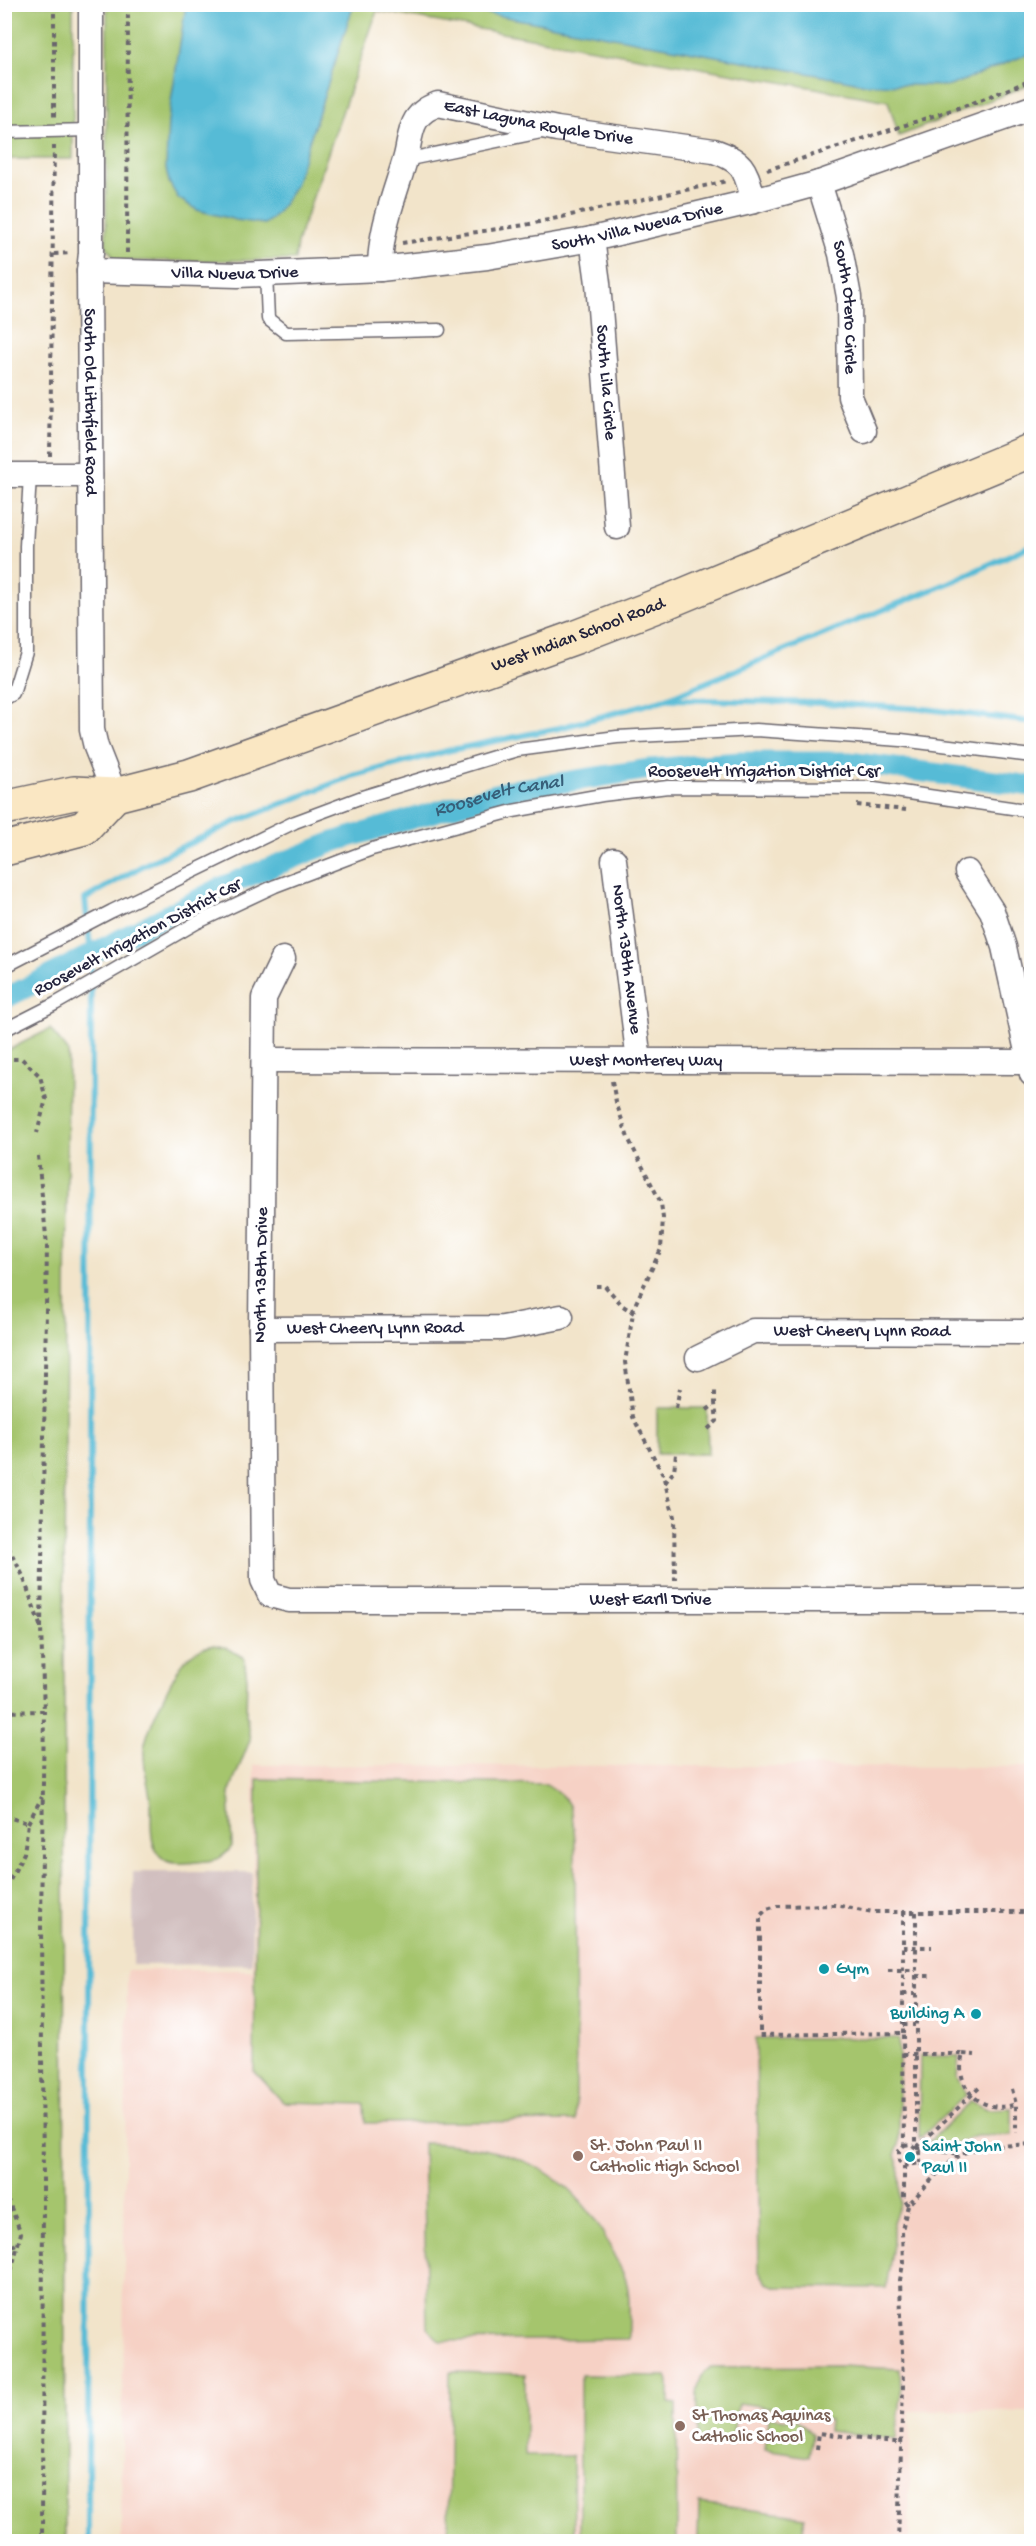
<svg xmlns="http://www.w3.org/2000/svg" width="1036" height="2546" font-family="'Gochi Hand',sans-serif">
<style>
.built{fill:#f6d1c5}
.industrial{fill:#d1bfbf}
.green{fill:#a5c56d;stroke:#647454;stroke-width:1.5}
.water{fill:#57bbd6;stroke:#3c6e88;stroke-width:1.5}
.lines{fill:none;stroke-linecap:round;stroke-linejoin:round}
.stream{stroke:#57bbd6;stroke-width:6}
.canal{stroke:#57bbd6;stroke-width:21}
.service-casing{stroke:#6b666d;stroke-width:15}
.minor-casing{stroke:#6b666d;stroke-width:27}
.secondary-casing{stroke:#6b666d;stroke-width:36}
.path{stroke:#6b666d;stroke-width:4;stroke-dasharray:4.5 4.5;stroke-linecap:butt}
.service{stroke:#fff;stroke-width:12}
.minor{stroke:#fff;stroke-width:24}
.secondary{stroke:#fae7c3;stroke-width:33}
.culture-dot{fill:#0f9aa8;stroke:#fff;stroke-width:2}
.education-dot{fill:#8d6e63;stroke:#fff;stroke-width:2}
.labels{text-anchor:middle;dominant-baseline:central;stroke-width:6;stroke-linejoin:round;paint-order:stroke}
.street-label{font-size:18px;fill:#22223b;stroke:#fff}
.culture-label{font-size:18px;fill:#0d838f;stroke:#fff;text-anchor:start}
.education-label{font-size:18px;fill:#785e54;stroke:#fff;text-anchor:start}
.water-label{font-size:20px;font-style:italic;fill:#375f79;stroke:#fff}
</style>
<rect width="100%" height="100%" fill="#fff"/>
<filter id="ink" filterUnits="userSpaceOnUse"><feTurbulence type="fractalNoise" baseFrequency=".0167" numOctaves="2"/><feDisplacementMap in="SourceGraphic" scale="12" xChannelSelector="R" yChannelSelector="G"/><feConvolveMatrix kernelMatrix="1 2 1 2 8 2 1 2 1" color-interpolation-filters="sRGB"/></filter>
<filter id="wash" filterUnits="userSpaceOnUse"><feTurbulence type="fractalNoise" baseFrequency=".008" numOctaves="4" result="noise"/><feDisplacementMap in="SourceGraphic" scale="24" xChannelSelector="R" yChannelSelector="G"/><feGaussianBlur stdDeviation="1.35" result="paint"/><feColorMatrix in="noise" values="0 0 0 0 0 0 0 0 0 0 0 0 0 0 0 0 0 1.4 0 .05"/><feComposite in="paint" operator="in"/></filter>
<g filter="url(#wash)">
<rect width="100%" height="100%" fill="#f2e4ca"/>
<!-- built -->
<path class="built" d="M254 1765 1031 1767V2412L910 2411 909 2541 121 2542 127 1970H253Z"/>
<!-- industrial -->
<path class="industrial" d="M133 1872H252V1964L133 1965Z"/>
<!-- green -->
<g class="green">
<path d="M4 5H73V159H5Z"/>
<path d="M107 5H1031V84L899 136 888 101 377 11 297 243 295 260 121 261 114 258 106 245Z"/>
<path d="M50 1029 68 1051 64 1580 65 2541 5 2542 4 1052Z"/>
<path d="M657 1408H707L708 1454H657Z"/>
<path d="M214 1645 227 1648 244 1658 247 1678 246 1715 250 1740 229 1793 232 1846C223 1860 212 1861 197 1862 187 1863 173 1865 165 1860 147 1849 152 1822 151 1804 149 1786 143 1768 144 1750 145 1732 176 1667 189 1656 196 1649 205 1647 214 1645Z"/>
<path d="M257 1779 546 1784C573 1800 572 1810 575 1839L576 2121 365 2123 364 2104 283 2102 254 2071Z"/>
<path d="M756 2038H899V2145L895 2155 899 2167 900 2204 893 2222V2244L886 2288 777 2287 767 2283 759 2272Z"/>
<path d="M920 2056H959L957 2077 966 2095 919 2139Z"/>
<path d="M971 2101 987 2109 1012 2108V2135L976 2136 956 2143 927 2144Z"/>
<path d="M423 2143C509 2145 575 2168 612 2251 616 2261 625 2273 627 2284 631 2301 628 2322 629 2339L440 2341 427 2328Z"/>
<path d="M840 2366 900 2369 901 2397 896 2439 828 2431 829 2420 811 2417 812 2413 738 2403 731 2445 701 2441 698 2437C698 2416 690 2379 711 2367Z"/>
<path d="M450 2372 525 2374V2456H573L574 2532H545L543 2541H448Z"/>
<path d="M580 2375 667 2376 669 2381V2403L676 2404 677 2541H580Z"/>
<path d="M769 2417 797 2420 812 2434 809 2456 765 2449Z"/>
<path d="M699 2503 805 2517 802 2541H698Z"/>
</g>
<!-- water -->
<g class="water">
<path d="M186 5H358L352 10 295 185C286 200 279 215 264 224L236 220 197 210 178 198 169 182 166 168 168 121Z"/>
<path d="M441 5H1031V53L950 86 866 84Z"/>
</g>
<g class="lines">
<!-- stream -->
<g class="stream">
<path d="M669 699 821 703 926 709 1032 722"/>
<path d="M88 2542 91 955 85 899 144 865 235 822 352 776 451 750 559 728 666 699 951 582 1032 545"/>
</g>
<!-- canal -->
<path class="canal" id="s1" d="M4 999 222 887 336 841 506 791 650 769 739 762H849L1032 786"/>
</g>
</g>
<g filter="url(#ink)">
<g class="lines">
<!-- service casing -->
<g class="service-casing">
<g id="service">
<path d="M4 132 91 130"/>
<path d="M405 160 541 132"/>
<path d="M266 273 268 319 286 333 439 330"/>
<path d="M4 699 13 694 26 652V546L30 475"/>
<path d="M4 967 112 911 295 822 362 797 517 750 617 737 756 730 901 740 1032 756"/>
<path d="M4 1030 55 1004 196 923 275 886 372 849 513 811 602 795 668 787 874 788 1032 811"/>
</g>
</g>
<!-- minor casing -->
<g class="minor-casing">
<g id="minor">
<path id="s2" d="M91 4V253L89 271 92 730 96 747 115 795"/>
<path id="s3" d="M819 183 841 254 849 297 850 397 864 431"/>
<path id="s4" d="M592 239 598 283 617 527"/>
<path id="s5" d="M380 269C380 230 394 197 405 160 409 148 409 131 416 120 422 111 428 108 438 104L557 129 714 151C746 162 745 171 754 201"/>
<path id="s6" d="M89 271 238 275 380 269 487 257 592 239 754 201 819 183 1032 108"/>
<path d="M4 475H90"/>
<path id="s7" d="M614 860 639 1061"/>
<path d="M967 872 992 911 1004 947 1032 1074"/>
<path id="s8" d="M283 959 264 998 261 1329 263 1580 270 1595 289 1600H1021L1032 1598"/>
<path id="s9" d="M265 1060 1028 1062"/>
<path id="s10" d="M261 1329 503 1328 561 1317"/>
<path id="s11" d="M698 1358 753 1331 1032 1332"/>
</g>
</g>
<!-- secondary casing -->
<g class="secondary-casing">
<g id="secondary">
<path id="s12" d="M4 808 74 793 115 795 189 776 576 637 669 601 1032 450"/>
<path d="M4 849 84 828 115 795"/>
</g>
</g>
<!-- path -->
<g class="path">
<path d="M54 4V117"/>
<path d="M767 170 970 104 1032 80"/>
<path d="M402 243 525 225 727 181"/>
<path d="M127 253 128 4"/>
<path d="M54 254 71 253"/>
<path d="M50 456 54 146"/>
<path d="M857 805 906 810"/>
<path d="M4 1059H22L40 1076 46 1099 37 1133"/>
<path d="M612 1081 616 1102 628 1138 661 1203 663 1218 661 1249 634 1307 625 1362 633 1417 663 1475 674 1517 675 1580"/>
<path d="M38 1156 47 1246 41 1628"/>
<path d="M596 1286H605L623 1306 634 1313"/>
<path d="M676 1408 680 1388"/>
<path d="M707 1410 715 1404V1391"/>
<path d="M708 1429 717 1421 715 1404"/>
<path d="M665 1483 674 1471 676 1454"/>
<path d="M4 1539 23 1576 41 1628 44 1711 4 1712"/>
<path d="M4 1816 28 1823 24 1853 4 1892"/>
<path d="M28 1823 42 1797"/>
<path d="M916 1912V2148"/>
<path d="M903 1947H932"/>
<path d="M888 1970H916"/>
<path d="M916 1976H932"/>
<path d="M903 1994H915"/>
<path d="M903 2025H915"/>
<path d="M903 2033V1912"/>
<path d="M903 2054H963C953 2088 983 2116 1016 2104V2133"/>
<path d="M963 2054 975 2055"/>
<path d="M1012 2089 1016 2104"/>
<path d="M904 2145 911 2144 920 2151V2163"/>
<path d="M917 2147 981 2086"/>
<path d="M917 2148 960 2154"/>
<path d="M904 2166 920 2163 936 2175"/>
<path d="M4 2190 21 2233 9 2279 4 2289"/>
<path d="M908 2205 904 2199V2166L899 2161V2151L904 2145 903 2033 760 2035V1916L767 1909 777 1906 835 1905 873 1912H1032"/>
<path d="M4 2251 18 2243"/>
<path d="M817 2449 819 2433 902 2443"/>
<path d="M4 2537 7 2542"/>
<path d="M42 2542 43 2183 41 1922 44 1711"/>
<path d="M898 2542 903 2386 900 2280 903 2264 902 2230 908 2205 936 2175 960 2154 984 2147 1032 2144"/>
</g>
<!-- service -->
<use href="#service" class="service"/>
<!-- minor -->
<use href="#minor" class="minor"/>
<!-- secondary -->
<use href="#secondary" class="secondary"/>
</g>
</g>
<!-- markers -->
<g class="culture-dot">
<circle cx="824" cy="1969" r="6"/>
<circle cx="976" cy="2014" r="6"/>
<circle cx="910" cy="2157" r="6"/>
</g>
<g class="education-dot">
<circle cx="578" cy="2156" r="6"/>
<circle cx="680" cy="2426" r="6"/>
</g>
<g class="labels">
<!-- street labels -->
<g class="street-label">
<text stroke="none"><textPath href="#s5" startOffset="284">East Laguna Royale Drive</textPath></text>
<text stroke="none"><textPath href="#s6" startOffset="552">South Villa Nueva Drive</textPath></text>
<text stroke="none"><textPath href="#s6" startOffset="146">Villa Nueva Drive</textPath></text>
<text stroke="none"><textPath href="#s3" startOffset="128">South Otero Circle</textPath></text>
<text stroke="none"><textPath href="#s4" startOffset="144">South Lila Circle</textPath></text>
<text stroke="none"><textPath href="#s2" startOffset="398">South Old Litchfield Road</textPath></text>
<text stroke="none"><textPath href="#s12" startOffset="603">West Indian School Road</textPath></text>
<text x="764" y="772">Roosevelt Irrigation District Csr</text>
<text transform="translate(138 938) rotate(-28)">Roosevelt Irrigation District Csr</text>
<text stroke="none"><textPath href="#s7" startOffset="100">North 138th Avenue</textPath></text>
<text stroke="none"><textPath href="#s9" startOffset="381">West Monterey Way</textPath></text>
<text transform="translate(262 1275) rotate(-89)">North 138th Drive</text>
<text stroke="none"><textPath href="#s10" startOffset="114">West Cheery Lynn Road</textPath></text>
<text stroke="none"><textPath href="#s11" startOffset="170">West Cheery Lynn Road</textPath></text>
<text stroke="none"><textPath href="#s8" startOffset="1023">West Earll Drive</textPath></text>
</g>
<!-- culture labels -->
<g class="culture-label">
<text x="836" y="1969">Gym</text>
<text x="964" y="2014" text-anchor="end">Building A</text>
<text x="922" y="2147">Saint John<tspan x="922" dy="21">Paul II</tspan></text>
</g>
<!-- education labels -->
<g class="education-label">
<text x="590" y="2146">St. John Paul II<tspan x="590" dy="21">Catholic High School</tspan></text>
<text x="692" y="2416">St Thomas Aquinas<tspan x="692" dy="21">Catholic School</tspan></text>
</g>
<!-- water labels -->
<g class="water-label">
<text stroke="none"><textPath href="#s1" startOffset="537">Roosevelt Canal</textPath></text>
</g>
</g>
<!-- margin -->
<rect width="1036" height="2546" fill="none" stroke="#fff" stroke-width="24"/>
</svg>
